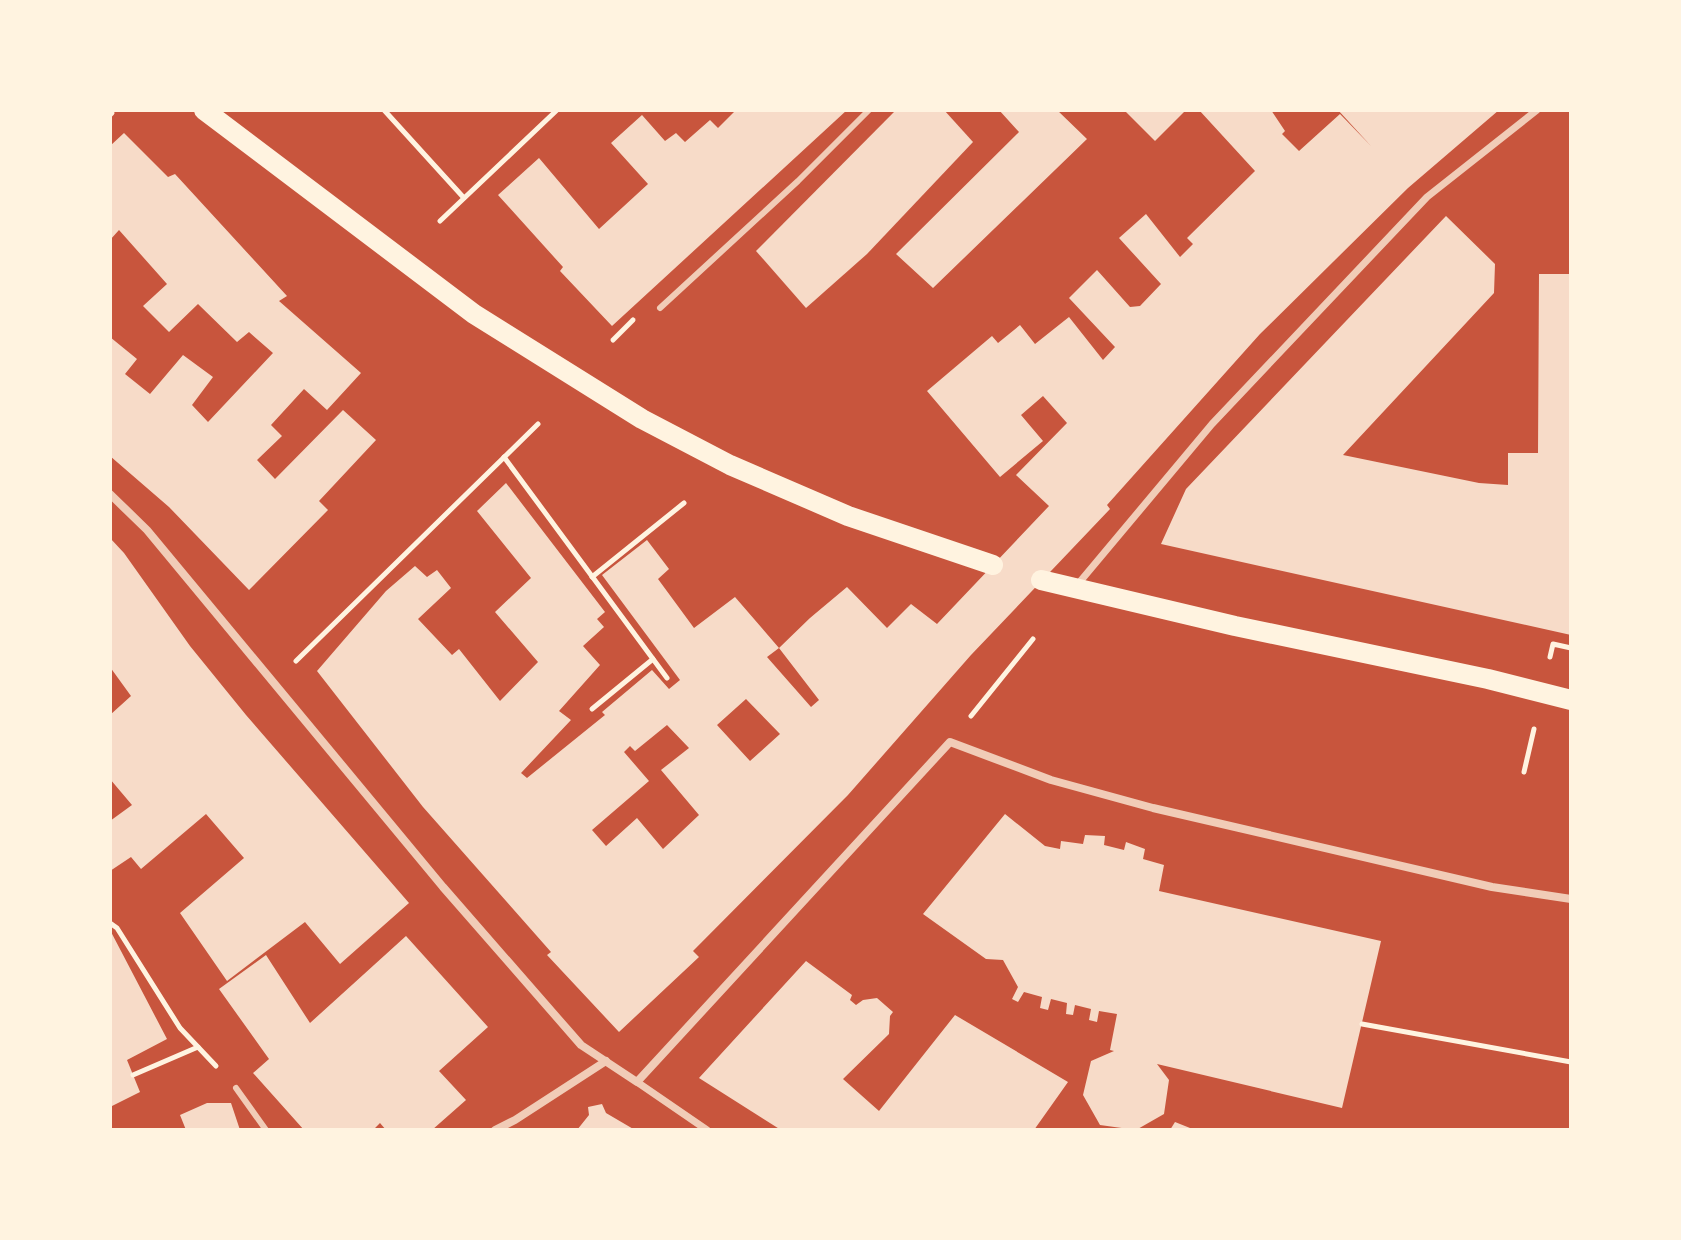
<svg xmlns="http://www.w3.org/2000/svg" width="1681" height="1240" font-family="Overpass,sans-serif">
<style>
.building{fill:#f7dbc8;fill-rule:evenodd}
.lines{fill:none;stroke-linecap:round;stroke-linejoin:round}
.path{stroke:#fff3e0;stroke-width:5}
.service{stroke:#f1ccb7;stroke-width:6}
.pedestrian{stroke:#f1ccb7;stroke-width:7}
.minor{stroke:#f1ccb7;stroke-width:8}
.primary{stroke:#fff3e0;stroke-width:20}
</style>
<rect width="100%" height="100%" fill="#c8553d"/>
<!-- building -->
<g class="building">
<path d="M736 110H847L612 326 560 271 563 267 498 195 539 158 599 229 648 184 611 143 642 115 665 141 676 133 685 142 710 120 718 128Z"/>
<path d="M896 110H944L973 142 867 254 806 308 756 251Z"/>
<path d="M999 110H1057L1087 139 933 288 896 254 1019 132Z"/>
<path d="M1124 110H1186L1155 141Z"/>
<path d="M1199 110H1271L1285 131 1282 134 1299 151 1340 114 1371 146 1338 110H1499L1408 188 1260 334 1107 505 1110 509 971 655 848 795 693 951 699 957 619 1032 547 955 551 952 423 807 317 671 386 591 415 566 427 577 437 570 451 588 418 619 452 655 459 649 500 701 538 662 495 612 531 578 477 511 506 483 605 612 597 619 604 627 583 646 600 665 559 711 571 720 521 773 527 778 605 715 602 712 652 670 669 689 680 680 602 575 647 540 669 569 658 579 694 628 735 597 779 648 767 657 811 707 819 700 779 648 810 618 847 587 887 628 911 604 937 624 1049 506 1016 475 1067 423 1043 396 1021 415 1043 441 1000 477 927 391 992 336 998 343 1020 325 1035 344 1069 317 1103 360 1115 347 1069 298 1097 270 1130 307 1140 306 1161 284 1119 238 1146 214 1180 257 1193 244 1187 238 1255 171ZM746 699 780 734 750 761 717 725ZM667 725 689 748 661 770 699 815 663 849 637 818 606 846 592 830 649 781 624 752 630 746 635 751Z"/>
<path d="M124 133 168 177 175 174 287 296 279 301 361 373 327 410 304 389 271 425 282 436 257 460 275 479 343 410 376 440 319 501 328 510 249 590 169 507 110 456V337L137 359 125 374 150 394 183 355 213 377 192 405 208 422 273 353 249 332 237 342 198 304 169 332 143 306 167 284 119 230 110 240V146Z"/>
<path d="M1446 216 1495 264 1494 293 1343 455 1479 483 1508 485V453H1538L1539 274H1571V635L1161 544 1186 489Z"/>
<path d="M110 538 124 553 190 646 246 715 409 903 340 964 305 922 227 981 180 913 244 858 206 814 141 869 131 857 110 871V821L132 805 110 779V715L131 696 110 667Z"/>
<path d="M1005 814 1045 846 1060 849 1061 841 1083 844 1085 835 1105 836 1104 845 1124 850 1126 842 1145 849 1143 859 1164 865 1159 891 1381 941 1342 1108 1157 1064 1169 1080 1164 1114 1136 1130 1100 1125 1083 1095 1091 1061 1114 1051 1110 1050 1117 1014 1099 1011 1097 1022 1089 1020 1091 1009 1075 1005 1073 1015 1066 1014 1067 1003 1051 999 1048 1010 1040 1008 1042 997 1024 992 1018 1002 1012 999 1018 987 1003 960 986 959 923 914Z"/>
<path d="M110 930 167 1039 127 1060 140 1092 110 1107Z"/>
<path d="M406 936 488 1027 439 1071 466 1100 432 1130H386L380 1123 373 1130H304L253 1073 269 1059 219 989 266 955 310 1023Z"/>
<path d="M806 961 852 995 850 1000 856 1005 863 1000 877 998 893 1012 890 1016 889 1034 843 1079 879 1111 955 1015 1068 1082 1034 1130H781L699 1078Z"/>
<path d="M207 1103H231L240 1130H186L180 1115Z"/>
<path d="M602 1104 606 1113 635 1130H577L589 1115 588 1107Z"/>
<path d="M1175 1122 1195 1130H1170Z"/>
</g>
<g class="lines">
<!-- path -->
<g class="path">
<path d="M384 110 464 198"/>
<path d="M110 115 112 113"/>
<path d="M440 221 557 110"/>
<path d="M613 340 633 320"/>
<path d="M504 457 667 678"/>
<path d="M592 577 684 503"/>
<path d="M1550 657 1553 644 1571 648"/>
<path d="M296 661 538 424"/>
<path d="M592 709 653 659"/>
<path d="M971 716 1033 639"/>
<path d="M1524 772 1534 729"/>
<path d="M110 923 117 928 180 1028 198 1047"/>
<path d="M1362 1024 1571 1062"/>
<path d="M133 1075 198 1047 216 1066"/>
</g>
<!-- service -->
<g class="service">
<path d="M660 308 798 181 869 110"/>
<path d="M236 1088 266 1130"/>
</g>
<!-- pedestrian -->
<g class="pedestrian">
<path d="M1078 584 1212 424 1427 197 1537 110"/>
<path d="M637 1082 707 1130"/>
</g>
<!-- minor -->
<g class="minor">
<path d="M110 494 147 530 443 887 581 1045 637 1082 950 742 1051 780 1153 808 1492 887 1571 899"/>
<path d="M495 1130 515 1120 606 1061"/>
</g>
<!-- primary -->
<g class="primary">
<path d="M204 110 474 314 642 419 730 465 848 516 993 565"/>
<path d="M1041 580 1235 626 1488 679 1571 700"/>
</g>
</g>
<!-- border -->
<rect width="1681" height="1240" fill="none" stroke="#fff3e0" stroke-width="224"/>
</svg>
